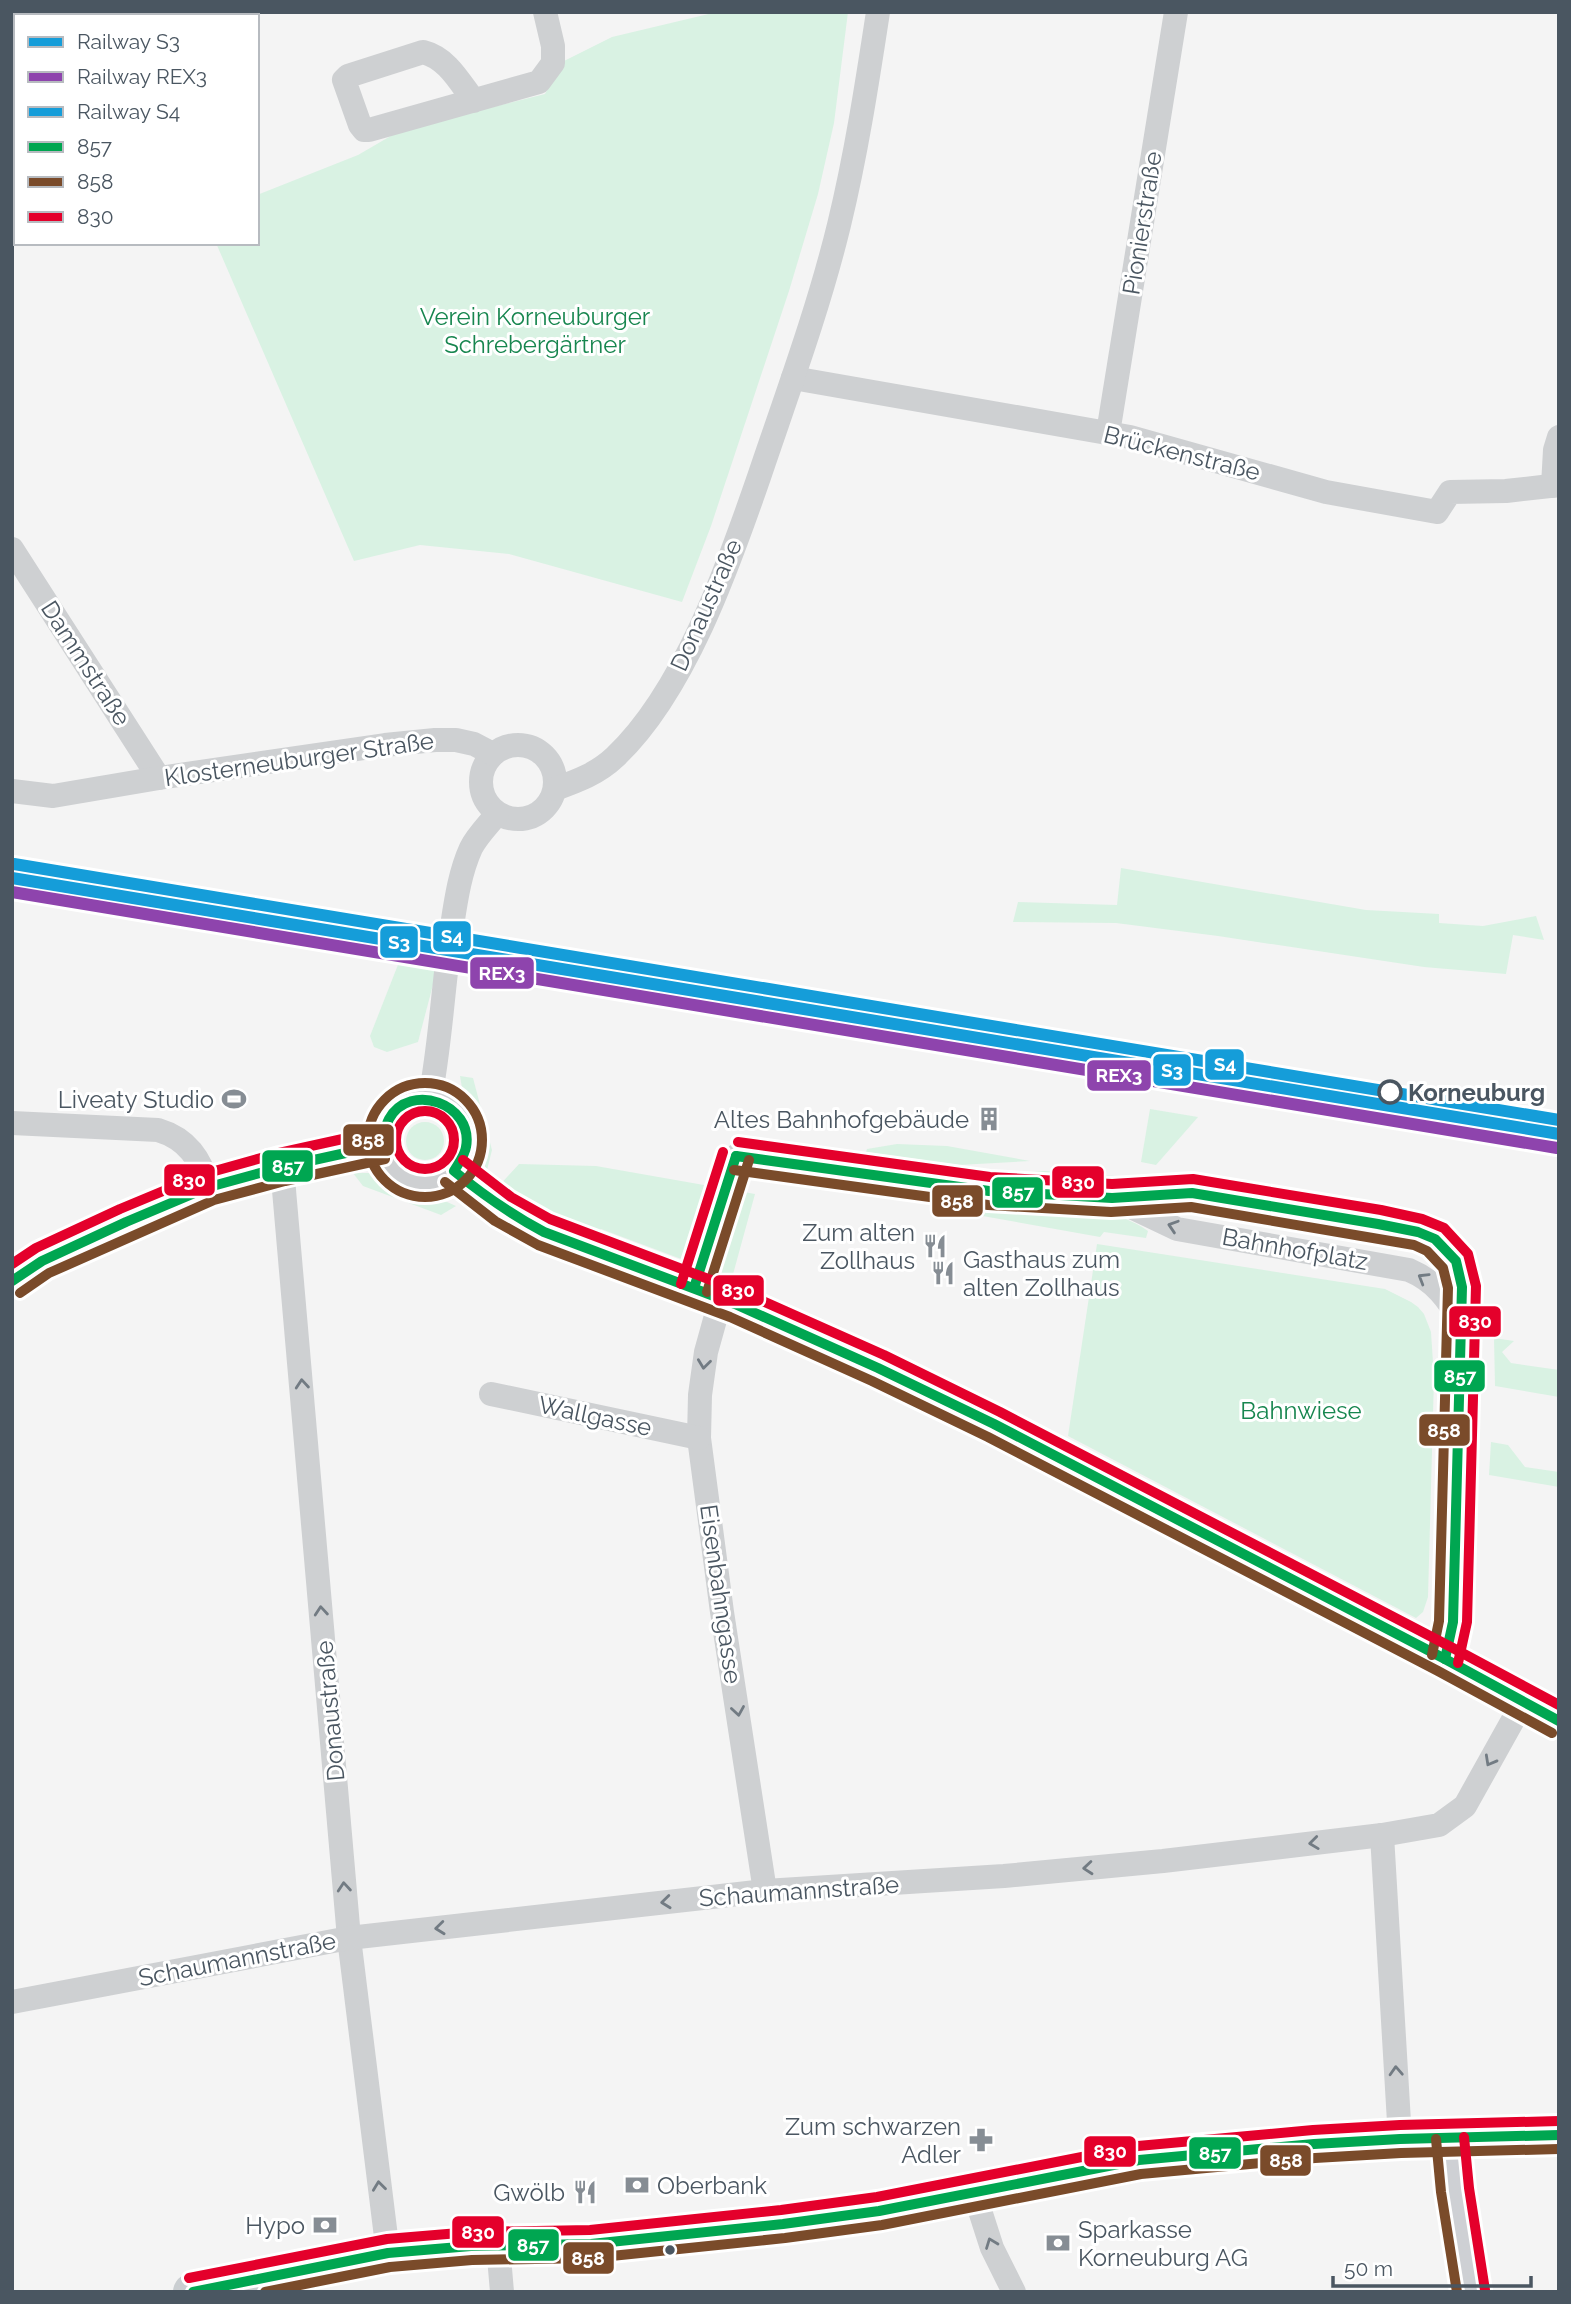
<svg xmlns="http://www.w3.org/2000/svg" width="1571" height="2304" font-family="Raleway,sans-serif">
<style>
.green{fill:#d9f2e3}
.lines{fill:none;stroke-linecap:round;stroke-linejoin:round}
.street{stroke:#ced0d2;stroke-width:24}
.secondary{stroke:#ced0d4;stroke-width:35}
.primary{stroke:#caced1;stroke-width:38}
.bus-1-casing{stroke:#fff;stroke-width:16}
.bus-2-casing{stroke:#fff;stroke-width:16}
.bus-3-casing{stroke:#fff;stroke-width:16}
.bus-1{stroke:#00a651;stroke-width:10}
.bus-2{stroke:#7a4b2a;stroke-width:10}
.bus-3{stroke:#e4002b;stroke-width:10}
.rail-1-casing{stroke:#fff;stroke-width:18}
.rail-2-casing{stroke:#fff;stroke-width:18}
.rail-3-casing{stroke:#fff;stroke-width:18}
.rail-1{stroke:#159dd9;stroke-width:12}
.rail-2{stroke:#8e44ad;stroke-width:12}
.rail-3{stroke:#159dd9;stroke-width:12}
.oneway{stroke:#727b83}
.stop-dot{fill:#fff;stroke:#4a5661;stroke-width:3.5}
.bus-dot{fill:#4a5661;stroke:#fff;stroke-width:2.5}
.labels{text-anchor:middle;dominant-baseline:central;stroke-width:6;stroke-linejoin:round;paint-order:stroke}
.street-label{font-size:24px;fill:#4a5661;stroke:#fff}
.park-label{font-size:24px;fill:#17864f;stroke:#fff}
.stop-label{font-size:24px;font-weight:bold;fill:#4a5661;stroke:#fff;text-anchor:start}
.poi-label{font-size:24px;fill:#4a5661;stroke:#fff;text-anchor:end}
.line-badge{stroke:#fff;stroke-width:2.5}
.badge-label{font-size:19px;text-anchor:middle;font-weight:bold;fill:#fff}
</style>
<rect width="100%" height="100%" fill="#f4f4f4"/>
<!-- green -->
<g class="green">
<path d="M717 12H848L834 123 818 194 789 291 711 526 682 602 509 554 420 545 354 561 216 243H257V195L358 155 401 130 545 94 562 62 612 37Z"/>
<path d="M1121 868 1366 910 1439 914V923L1483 926 1536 916 1544 940 1513 935 1506 974 1424 967 1218 936 1116 923 1013 922 1018 902 1117 905Z"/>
<path d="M403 952 440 958 418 1042 387 1052 374 1047 370 1036Z"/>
<path d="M460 1076 473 1078 492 1150 487 1170 478 1154 477 1127 465 1106Z"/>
<path d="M1150 1109 1198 1117 1156 1165 1141 1162Z"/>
<circle cx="425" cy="1141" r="19"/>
<path d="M897 1144 947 1146 1030 1161 959 1165 866 1152 867 1149Z"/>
<path d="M519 1164 596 1166 755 1194 732 1278 601 1229 597 1236 498 1187Z"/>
<path d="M1045 1171 1115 1176 1123 1180V1183L1095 1184 975 1176V1174L990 1175Z"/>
<path d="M353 1173H370L405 1192 427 1193 456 1206 441 1215 363 1186Z"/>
<path d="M964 1201C988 1204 1012 1207 1036 1208 1075 1210 1115 1207 1148 1231L1146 1238 1104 1232 1100 1237 960 1212 961 1204Z"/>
<path d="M1097 1244 1385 1289 1411 1302 1418 1307 1424 1314 1431 1332 1434 1378 1428 1597 1423 1612 1416 1618 1068 1436Z"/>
<path d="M1494 1338 1514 1341 1502 1352 1511 1363 1559 1370V1397L1495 1386Z"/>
<path d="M1491 1442 1508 1445 1525 1467 1559 1472V1487L1489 1475Z"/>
</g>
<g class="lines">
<!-- street -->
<g class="street">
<path d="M88 12 90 16"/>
<path d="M474 101C459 81 447 58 423 52L348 76 344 80 360 125 364 130H369L539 82 553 63V46L545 12"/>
<path d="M793 378 1130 437 1326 492 1437 512 1450 492 1506 491 1559 485"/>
<path d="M1108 433 1176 12"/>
<path d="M1553 486 1555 450 1559 437"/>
<path d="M12 549 159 778"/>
<circle cx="518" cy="782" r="37"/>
<path d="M555 789C577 781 597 774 615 757 684 692 728 567 759 477 787 394 818 311 839 225 856 155 867 84 878 12"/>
<path d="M12 791 53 796 159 778 385 745 435 740H456L474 744 493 754"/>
<circle cx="425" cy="1140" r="43"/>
<path d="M430 1098C441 1041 443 983 452 926 456 900 460 872 471 848 477 836 489 824 497 814"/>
<path d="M12 1123 158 1130C188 1139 200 1159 209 1187"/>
<path d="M282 1167 349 1938 388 2253"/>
<path d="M454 1171 503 1209 544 1232 735 1304 878 1368 994 1424 1445 1659 1559 1721"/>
<path d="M1112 1198 1177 1229 1409 1270C1435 1281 1448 1299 1461 1322"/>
<path d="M12 1281 42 1261 126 1222 209 1187 282 1167 382 1145"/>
<path d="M694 1288 736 1156 989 1191 1112 1198 1192 1193 1426 1235C1448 1246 1459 1263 1462 1287L1453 1622 1450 1642 1445 1659"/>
<path d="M721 1298 706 1352 700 1395 699 1438 722 1612 765 1891"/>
<path d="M491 1394 699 1438"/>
<path d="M1382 1835 1400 2139"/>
<path d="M12 2002 349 1938 765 1891 1004 1876 1163 1861 1382 1835 1439 1825 1465 1806 1523 1702"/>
<path d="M974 2192 992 2248 1014 2292"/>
<path d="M498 2245 502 2292"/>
</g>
<!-- secondary -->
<path class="secondary" d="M1450 2138 1455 2190 1471 2292"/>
<!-- primary -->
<path class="primary" d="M192 2292 388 2253 471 2246 591 2244 783 2224 879 2211 1139 2160 1314 2144 1400 2139 1559 2135"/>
<!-- bus-1 casing -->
<g class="bus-1-casing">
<g id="bus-1">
<path d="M736 1156 989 1191 1112 1198 1192 1193 1378 1224 1418 1232 1435 1239 1456 1261 1462 1287 1453 1622 1445 1659"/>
<path d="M12 1281 42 1261 126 1222 209 1187 282 1167 382 1145C384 1137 385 1126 389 1119 410 1081 474 1104 466 1147 465 1155 458 1164 454 1171 482 1194 512 1215 544 1232L735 1304 878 1368 994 1424 1445 1659 1559 1721"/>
<path d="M694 1288 736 1156"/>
<path d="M193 2292 388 2253 471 2246 591 2244 783 2224 879 2211 1139 2160 1314 2144 1400 2139 1559 2135"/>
</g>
</g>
<!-- bus-2 casing -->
<g class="bus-2-casing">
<g id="bus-2">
<circle cx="425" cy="1140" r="57"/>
<path d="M734 1170 988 1205 1111 1212 1191 1207 1414 1245 1427 1251 1443 1268 1448 1288 1439 1621 1432 1655"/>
<path d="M445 1182 495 1221 538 1245 730 1317 872 1381 988 1437 1438 1671 1552 1733"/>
<path d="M707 1292 749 1160"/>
<path d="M20 1293 49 1273 214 1200 285 1181 385 1159"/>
<path d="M1436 2139 1441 2192 1457 2292"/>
<path d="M265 2292 390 2267 472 2260 592 2258 785 2238 882 2225 1141 2174 1315 2158 1401 2153 1559 2149"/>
</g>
</g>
<!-- bus-3 casing -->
<g class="bus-3-casing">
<g id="bus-3">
<circle cx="425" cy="1140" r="29"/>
<path d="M738 1142 990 1177 1112 1184 1193 1179 1381 1210 1422 1219 1444 1228 1468 1254 1476 1286 1467 1622 1458 1663"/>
<path d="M463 1160 511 1197 550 1219 740 1291 884 1355 1000 1412 1451 1647 1559 1705"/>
<path d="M12 1264 36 1248 120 1209 204 1174 279 1153 379 1131"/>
<path d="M681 1284 723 1152"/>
<path d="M1464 2137 1469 2188 1485 2290"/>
<path d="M189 2278 387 2239 471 2232 590 2230 781 2210 877 2197 1138 2146 1313 2130 1400 2125 1559 2121"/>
</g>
</g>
<!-- bus-1 -->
<use href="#bus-1" class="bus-1"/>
<!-- bus-2 -->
<use href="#bus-2" class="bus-2"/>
<!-- bus-3 -->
<use href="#bus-3" class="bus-3"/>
<!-- rail-1 casing -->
<g class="rail-1-casing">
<path id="rail-1" d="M12 878 1559 1134"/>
</g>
<!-- rail-2 casing -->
<g class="rail-2-casing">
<path id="rail-2" d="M12 892 1557 1148"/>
</g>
<!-- rail-3 casing -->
<g class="rail-3-casing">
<path id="rail-3" d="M14 864 1559 1120"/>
</g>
<!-- rail-1 -->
<use href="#rail-1" class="rail-1"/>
<!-- rail-2 -->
<use href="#rail-2" class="rail-2"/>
<!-- rail-3 -->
<use href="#rail-3" class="rail-3"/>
</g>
<!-- one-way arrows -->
<defs><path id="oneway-chevron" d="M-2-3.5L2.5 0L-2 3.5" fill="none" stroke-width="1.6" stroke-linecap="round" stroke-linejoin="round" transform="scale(1.75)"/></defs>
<g class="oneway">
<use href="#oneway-chevron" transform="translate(1173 1226) rotate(-162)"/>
<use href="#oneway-chevron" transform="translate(1423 1278) rotate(-149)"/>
<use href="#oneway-chevron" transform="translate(704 1364) rotate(97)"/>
<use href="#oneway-chevron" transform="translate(302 1384) rotate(-95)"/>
<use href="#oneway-chevron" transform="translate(321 1611) rotate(-95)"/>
<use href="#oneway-chevron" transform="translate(738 1711) rotate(81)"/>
<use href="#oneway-chevron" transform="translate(1490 1761) rotate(119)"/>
<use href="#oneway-chevron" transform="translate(1314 1843) rotate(173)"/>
<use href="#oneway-chevron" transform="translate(1088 1868) rotate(175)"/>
<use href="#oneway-chevron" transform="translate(344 1887) rotate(-95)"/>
<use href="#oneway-chevron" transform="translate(666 1902) rotate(174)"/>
<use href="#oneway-chevron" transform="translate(440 1928) rotate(174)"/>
<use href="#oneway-chevron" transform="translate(1396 2071) rotate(-93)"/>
<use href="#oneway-chevron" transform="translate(379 2186) rotate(-97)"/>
<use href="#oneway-chevron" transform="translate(991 2243) rotate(-111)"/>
</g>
<!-- icons -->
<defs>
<g id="stadium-bare" transform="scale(1.89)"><path d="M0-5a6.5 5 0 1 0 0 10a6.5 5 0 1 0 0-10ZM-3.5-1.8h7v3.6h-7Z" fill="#868d94" stroke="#fff" stroke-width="2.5" paint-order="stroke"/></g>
<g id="building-bare" transform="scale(1.89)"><path d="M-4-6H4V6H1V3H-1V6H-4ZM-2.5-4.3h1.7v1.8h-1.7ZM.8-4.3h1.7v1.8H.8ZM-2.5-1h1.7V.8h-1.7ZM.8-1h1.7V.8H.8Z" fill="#868d94" stroke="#fff" stroke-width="2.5" paint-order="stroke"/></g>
<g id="restaurant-bare" transform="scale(1.89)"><path d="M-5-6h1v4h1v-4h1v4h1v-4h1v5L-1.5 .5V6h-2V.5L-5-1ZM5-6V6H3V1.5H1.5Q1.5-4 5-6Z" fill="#868d94" stroke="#fff" stroke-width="2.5" paint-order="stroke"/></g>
<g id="pharmacy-bare" transform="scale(1.89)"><path d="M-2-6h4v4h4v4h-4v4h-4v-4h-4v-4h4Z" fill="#868d94" stroke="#fff" stroke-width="2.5" paint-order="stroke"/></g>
<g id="bank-bare" transform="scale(1.89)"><path d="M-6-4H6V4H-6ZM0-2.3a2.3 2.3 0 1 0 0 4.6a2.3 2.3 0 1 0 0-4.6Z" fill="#868d94" stroke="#fff" stroke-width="2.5" paint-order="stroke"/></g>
</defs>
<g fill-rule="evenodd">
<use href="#stadium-bare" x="234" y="1099"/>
<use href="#building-bare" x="989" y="1119"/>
<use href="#restaurant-bare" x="935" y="1246"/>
<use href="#restaurant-bare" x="943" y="1273"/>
<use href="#pharmacy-bare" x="981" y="2140"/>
<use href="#bank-bare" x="637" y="2185"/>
<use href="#restaurant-bare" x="585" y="2192"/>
<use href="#bank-bare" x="325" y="2225"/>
<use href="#bank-bare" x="1058" y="2243"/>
</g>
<!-- markers -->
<circle class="stop-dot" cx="1390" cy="1092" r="11"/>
<circle class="bus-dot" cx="670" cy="2250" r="6"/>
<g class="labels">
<!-- street labels -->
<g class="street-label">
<text transform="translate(1142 223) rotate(-81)">Pionierstraße</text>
<text transform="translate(1182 453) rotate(14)">Brückenstraße</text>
<text transform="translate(706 605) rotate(-66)">Donaustraße</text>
<text transform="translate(86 663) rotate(57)">Dammstraße</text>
<text transform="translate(299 759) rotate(-8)">Klosterneuburger Straße</text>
<text transform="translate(1295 1249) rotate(10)">Bahnhofplatz</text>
<text transform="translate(595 1416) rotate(12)">Wallgasse</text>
<text transform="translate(721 1594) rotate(82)">Eisenbahngasse</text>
<text transform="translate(330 1711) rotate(-95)">Donaustraße</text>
<text transform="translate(799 1891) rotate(-4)">Schaumannstraße</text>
<text transform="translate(237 1959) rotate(-11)">Schaumannstraße</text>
</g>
<!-- park labels -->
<g class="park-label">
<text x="535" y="316">Verein Korneuburger<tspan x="535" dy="28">Schrebergärtner</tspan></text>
<text x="1301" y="1410">Bahnwiese</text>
</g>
<!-- stop labels -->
<g class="stop-label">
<text x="1408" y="1092">Korneuburg</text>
</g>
<!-- poi labels -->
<g class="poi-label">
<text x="214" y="1099">Liveaty Studio</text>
<text x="969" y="1119">Altes Bahnhofgebäude</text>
<text x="915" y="1232">Zum alten<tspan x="915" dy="28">Zollhaus</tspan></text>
<text x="963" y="1259" text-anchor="start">Gasthaus zum<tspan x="963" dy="28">alten Zollhaus</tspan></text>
<text x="961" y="2126">Zum schwarzen<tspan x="961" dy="28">Adler</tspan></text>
<text x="657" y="2185" text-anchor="start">Oberbank</text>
<text x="565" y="2192">Gwölb</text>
<text x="305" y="2225">Hypo</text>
<text x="1078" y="2229" text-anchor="start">Sparkasse<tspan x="1078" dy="28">Korneuburg AG</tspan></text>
</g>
</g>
<g class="line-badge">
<rect x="432" y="920" width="40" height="33" rx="7" fill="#159dd9"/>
<rect x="379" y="925" width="40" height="34" rx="7" fill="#159dd9"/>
<rect x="469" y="956" width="66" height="34" rx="7" fill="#8e44ad"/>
<rect x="1204" y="1048" width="41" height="33" rx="7" fill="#159dd9"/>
<rect x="1152" y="1053" width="40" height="34" rx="7" fill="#159dd9"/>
<rect x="1086" y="1059" width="66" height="33" rx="7" fill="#8e44ad"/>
<rect x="342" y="1123" width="53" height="34" rx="7" fill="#7a4b2a"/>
<rect x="261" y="1149" width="53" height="34" rx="7" fill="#00a651"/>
<rect x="163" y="1163" width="53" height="34" rx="7" fill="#e4002b"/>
<rect x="1051" y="1165" width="54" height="34" rx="7" fill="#e4002b"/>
<rect x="991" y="1176" width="53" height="33" rx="7" fill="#00a651"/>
<rect x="931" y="1184" width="53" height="34" rx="7" fill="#7a4b2a"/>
<rect x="712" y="1274" width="53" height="33" rx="7" fill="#e4002b"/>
<rect x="1448" y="1305" width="54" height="33" rx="7" fill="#e4002b"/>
<rect x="1433" y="1359" width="53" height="34" rx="7" fill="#00a651"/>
<rect x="1418" y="1413" width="53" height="34" rx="7" fill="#7a4b2a"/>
<rect x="1083" y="2135" width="54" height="33" rx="7" fill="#e4002b"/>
<rect x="1188" y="2136" width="54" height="34" rx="7" fill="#00a651"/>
<rect x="1259" y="2144" width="53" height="33" rx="7" fill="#7a4b2a"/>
<rect x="451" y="2215" width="54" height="34" rx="7" fill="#e4002b"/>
<rect x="507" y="2228" width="53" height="34" rx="7" fill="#00a651"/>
<rect x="562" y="2241" width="53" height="34" rx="7" fill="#7a4b2a"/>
</g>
<g class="badge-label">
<text x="452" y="943">S4</text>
<text x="399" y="949">S3</text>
<text x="502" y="980">REX3</text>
<text x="1225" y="1071">S4</text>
<text x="1172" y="1077">S3</text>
<text x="1119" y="1082">REX3</text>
<text x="368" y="1147">858</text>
<text x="288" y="1173">857</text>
<text x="189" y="1187">830</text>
<text x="1078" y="1189">830</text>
<text x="1018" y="1199">857</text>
<text x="957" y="1208">858</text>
<text x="738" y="1297">830</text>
<text x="1475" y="1328">830</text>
<text x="1460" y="1383">857</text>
<text x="1444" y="1437">858</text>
<text x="1110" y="2158">830</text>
<text x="1215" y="2160">857</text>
<text x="1286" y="2167">858</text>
<text x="478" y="2239">830</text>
<text x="533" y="2252">857</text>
<text x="588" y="2265">858</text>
</g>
<!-- border -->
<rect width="1571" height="2304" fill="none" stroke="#4a5661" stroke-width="28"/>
<!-- legend -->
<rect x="14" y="14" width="245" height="231" fill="#ffffff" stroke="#b7bbc0" stroke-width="2"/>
<rect x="28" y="37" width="35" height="10" fill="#159dd9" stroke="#b7bbc0" stroke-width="2"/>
<text x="77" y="49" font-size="21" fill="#4a5661">Railway S3</text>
<rect x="28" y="72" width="35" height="10" fill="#8e44ad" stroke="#b7bbc0" stroke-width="2"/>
<text x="77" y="84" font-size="21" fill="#4a5661">Railway REX3</text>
<rect x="28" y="107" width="35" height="10" fill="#159dd9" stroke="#b7bbc0" stroke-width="2"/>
<text x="77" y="119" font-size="21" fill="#4a5661">Railway S4</text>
<rect x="28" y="142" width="35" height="10" fill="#00a651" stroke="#b7bbc0" stroke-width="2"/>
<text x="77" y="154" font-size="21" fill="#4a5661">857</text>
<rect x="28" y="177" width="35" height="10" fill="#7a4b2a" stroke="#b7bbc0" stroke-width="2"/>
<text x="77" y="189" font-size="21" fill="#4a5661">858</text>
<rect x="28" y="212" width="35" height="10" fill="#e4002b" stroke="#b7bbc0" stroke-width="2"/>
<text x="77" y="224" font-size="21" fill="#4a5661">830</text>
<!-- scale -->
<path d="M1333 2276v10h198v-10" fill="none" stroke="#4a5661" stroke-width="3.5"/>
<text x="1344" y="2276" font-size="21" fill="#4a5661" stroke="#ffffff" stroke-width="5" paint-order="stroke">50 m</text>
</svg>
